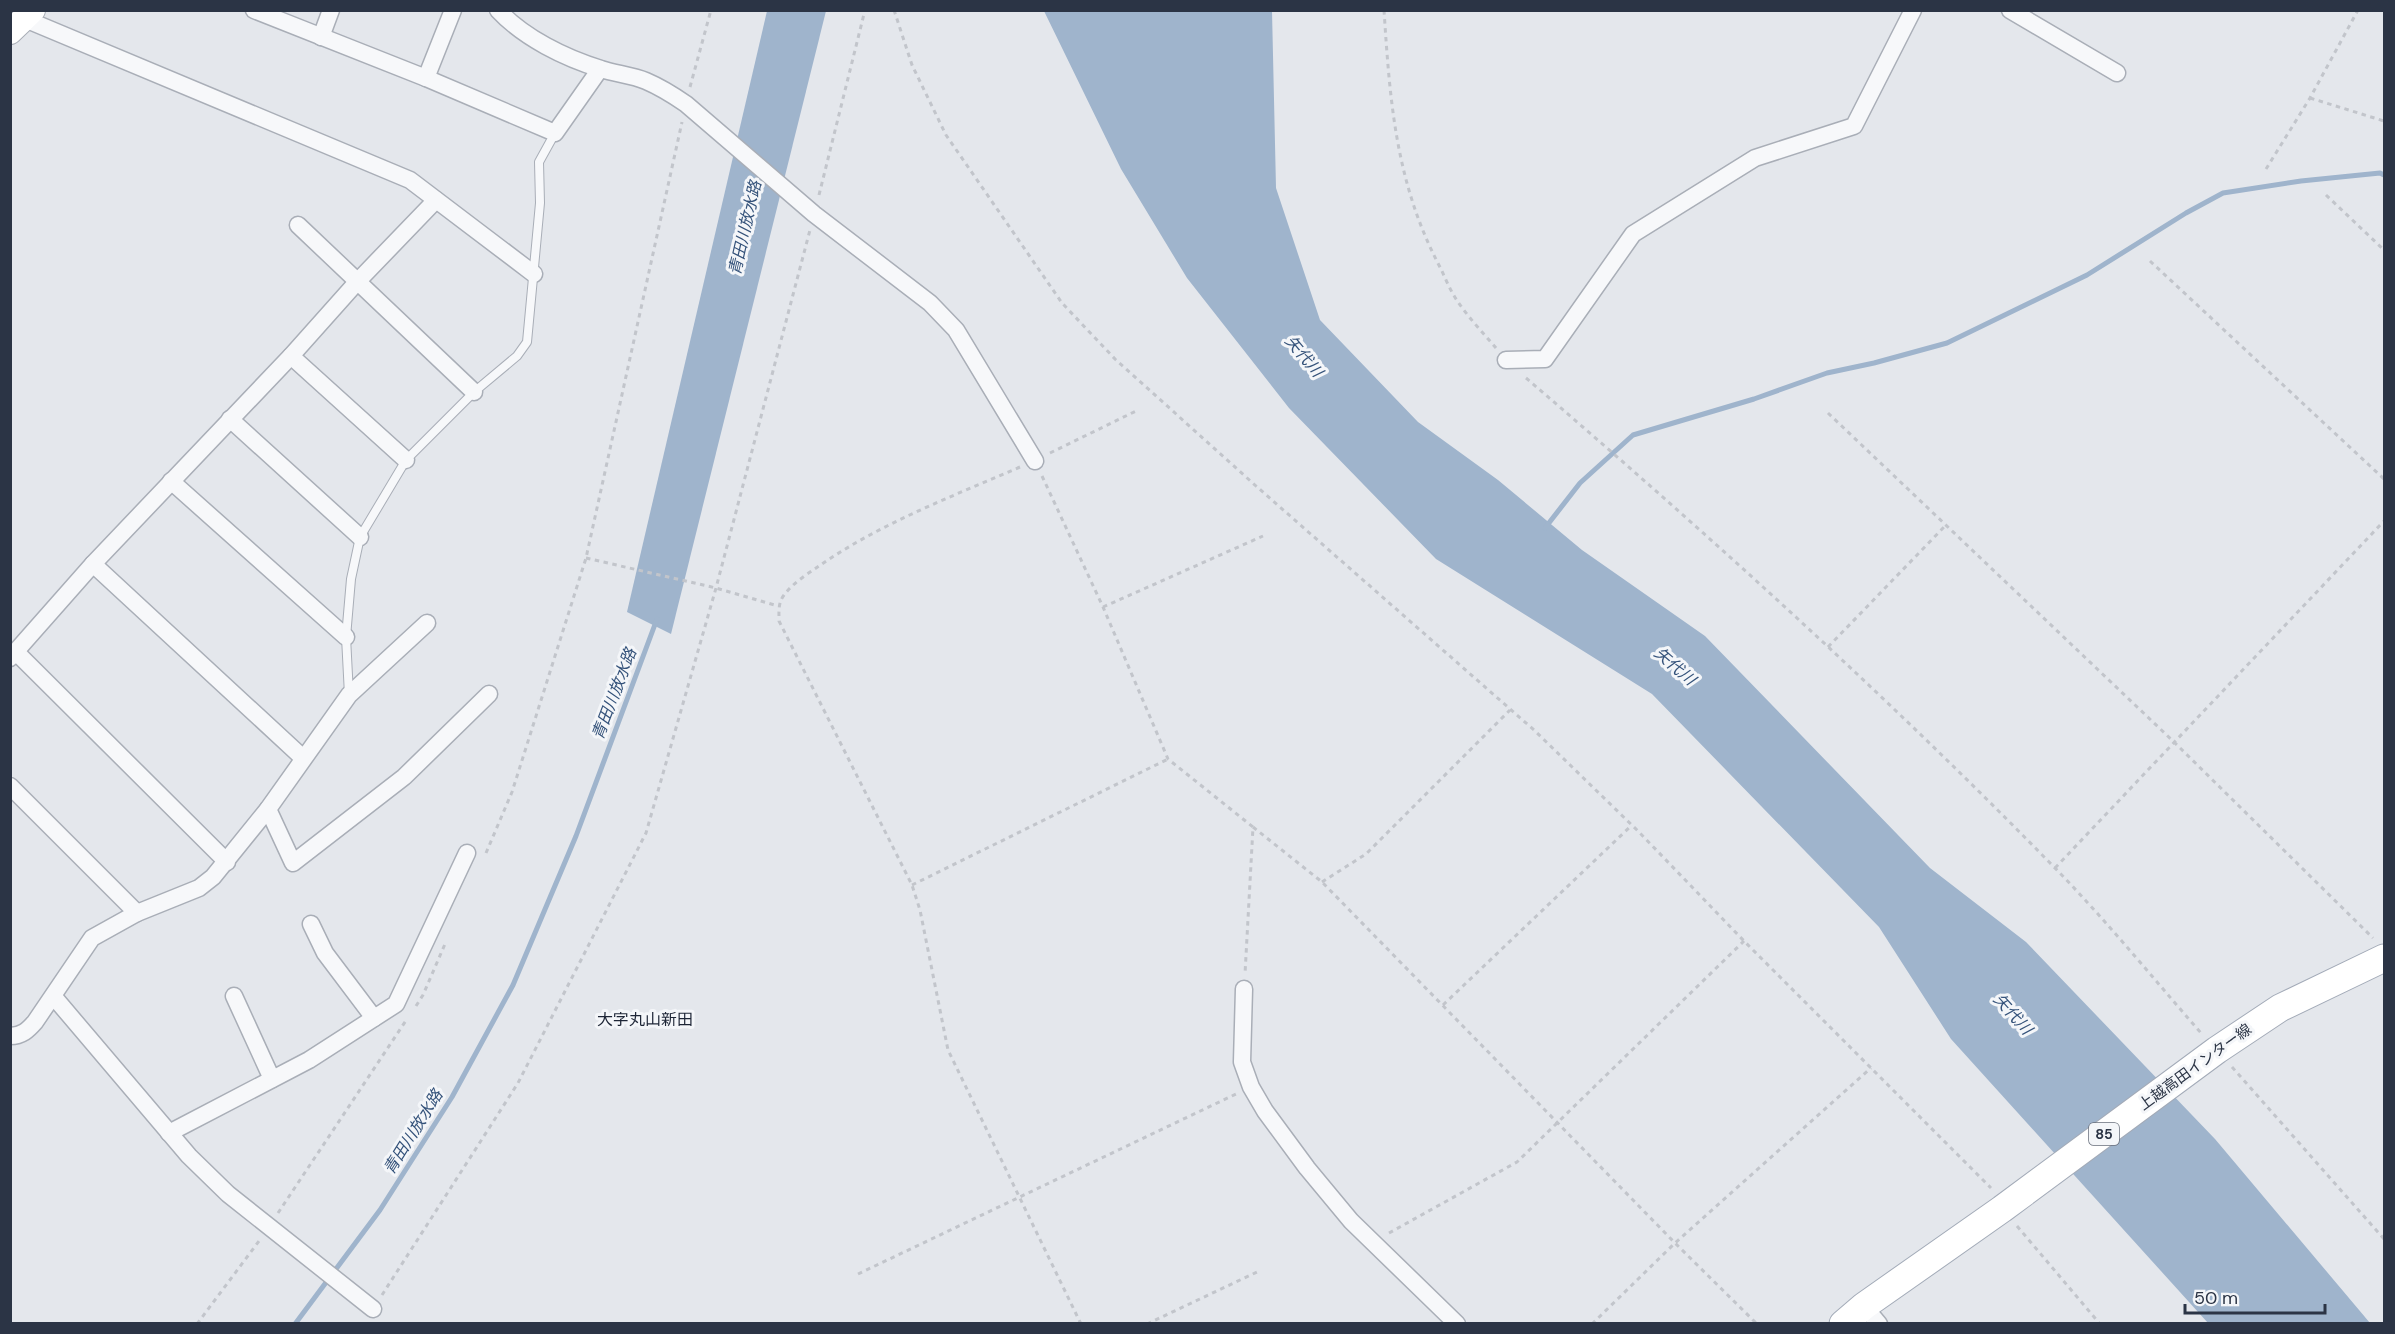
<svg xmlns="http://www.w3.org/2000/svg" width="2395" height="1334" font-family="'DM Sans','Noto Sans JP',sans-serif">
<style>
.water{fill:#9fb4cc}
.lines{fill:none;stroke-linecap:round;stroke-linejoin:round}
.stream{stroke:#9fb4cc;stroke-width:5}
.service-casing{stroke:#a9aeb7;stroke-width:10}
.minor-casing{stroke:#a9aeb7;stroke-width:19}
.secondary-casing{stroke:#a9aeb7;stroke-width:26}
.primary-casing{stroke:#a3abb8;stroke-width:29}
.path{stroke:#c2c5cb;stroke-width:3;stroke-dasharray:4.5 4.5;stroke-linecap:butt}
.service{stroke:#f7f8fa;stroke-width:8}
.minor{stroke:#f7f8fa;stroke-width:16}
.secondary{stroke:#fff;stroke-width:24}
.primary{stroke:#fff;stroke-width:27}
.labels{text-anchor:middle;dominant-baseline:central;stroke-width:6;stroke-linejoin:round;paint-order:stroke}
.shield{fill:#f4f6f9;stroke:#676e7b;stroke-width:1.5}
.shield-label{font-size:14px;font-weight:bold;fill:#2b3445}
.street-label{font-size:15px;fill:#2b3445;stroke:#f4f6f9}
.water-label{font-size:16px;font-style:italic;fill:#34527a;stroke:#f4f6f9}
.neighbourhood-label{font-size:16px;fill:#1d2536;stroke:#f4f6f9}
</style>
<rect width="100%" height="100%" fill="#e4e7ec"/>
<!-- water -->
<g class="water">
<path d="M767 11H826L671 634 627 612Z"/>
<path d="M1044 11H1272L1276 188 1320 320 1418 422 1498 480 1582 550 1705 636 1930 868 2026 942 2215 1139 2370 1323H2208L1951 1039 1879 927 1652 694 1436 559 1289 408 1187 278 1121 169Z"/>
</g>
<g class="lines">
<!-- stream -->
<g class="stream">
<path d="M1545 528 1580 483 1633 435 1754 399 1827 373 1874 363 1947 343 2087 275 2186 213 2223 193 2301 181 2380 173 2384 175"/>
<path d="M295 1324 380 1210 452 1097 513 985 576 836 657 619"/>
</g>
<!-- service casing -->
<g class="service-casing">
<path id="service" d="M349 695 346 637 351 579 360 537 406 460 474 392 517 356 527 342 540 203 539 162 555 133"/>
</g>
<!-- minor casing -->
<g class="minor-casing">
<g id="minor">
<path d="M254 10 426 78 555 133 600 69"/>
<path d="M498 10C524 38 565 58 601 69 616 74 632 75 646 81 660 87 673 95 686 104L814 214 930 303 956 330 1035 461"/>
<path d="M2010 10 2117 73"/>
<path d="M25 19 410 180 534 274"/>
<path d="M321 37 331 10"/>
<path d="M426 78 453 10"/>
<path d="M298 225 474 392"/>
<path d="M291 356 406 460"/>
<path d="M1506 360 1545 359 1633 234 1755 158 1854 126 1913 10"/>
<path d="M230 419 360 537"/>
<path d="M171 481 346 637"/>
<path d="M93 564 303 758"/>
<path d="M16 652 227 862"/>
<path d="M10 658 93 564 291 356 357 282 436 200"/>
<path d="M10 786 137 913"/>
<path d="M268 809 293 863 404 777 489 694"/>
<path d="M311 924 325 953 374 1018"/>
<path d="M1244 989 1242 1062 1251 1087 1265 1111 1307 1168 1351 1221 1457 1324"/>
<path d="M234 996 272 1079"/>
<path d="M54 997 189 1156 228 1194 373 1309"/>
<path d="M10 1036C22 1036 28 1030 35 1022L92 938 137 913 199 888 213 877 268 809 349 695 427 623"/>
<path d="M169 1133 309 1060 396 1004 467 853"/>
<path d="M1864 1306 1879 1324"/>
</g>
</g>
<!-- secondary casing -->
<g class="secondary-casing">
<path id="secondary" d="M10 32 33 10"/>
</g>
<!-- primary casing -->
<g class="primary-casing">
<path id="primary" d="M1843 1324 1864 1306 2002 1209 2217 1050 2280 1008 2384 958"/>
</g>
<!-- path -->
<g class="path">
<path d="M894 10 912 65 946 135 1062 303 1115 359 1256 486 1534 730 1638 831 1744 941 1991 1188"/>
<path d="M1384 10C1390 103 1396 185 1441 269 1446 280 1451 292 1458 302 1469 318 1483 333 1496 348"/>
<path d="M690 87 711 10"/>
<path d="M2310 98 2384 121"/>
<path d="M2266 169 2310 98 2358 10"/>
<path d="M819 195 865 10"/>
<path d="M2326 195 2384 250"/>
<path d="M2150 261 2384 479"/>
<path d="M1526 378C1708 534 1886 695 2053 866 2105 919 2152 977 2201 1033"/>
<path d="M1828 413 2174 742 2373 938"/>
<path d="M1050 453 1136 411"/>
<path d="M1020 467C951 497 881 523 819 566 807 574 793 583 784 595 778 603 779 611 779 621L912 885 920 910 948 1050 1081 1324"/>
<path d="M1042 476 1103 607 1168 759 1253 827 1245 974"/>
<path d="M586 558 716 588 778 606"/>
<path d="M1103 607 1263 536"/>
<path d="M1828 647 1946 525"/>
<path d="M1253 827 1322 882 1675 1243 1757 1324"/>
<path d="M486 853 512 792 586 558 682 122"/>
<path d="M2055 868 2384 521"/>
<path d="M1322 882 1366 854 1510 710"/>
<path d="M912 885 1168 759"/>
<path d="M1443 1005 1632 825"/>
<path d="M416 1006 423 995 445 944"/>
<path d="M2232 1067 2384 1239"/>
<path d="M278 1213 407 1019"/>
<path d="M2017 1226 2100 1324"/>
<path d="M1389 1233 1517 1162 1744 941"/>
<path d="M858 1274 1236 1094"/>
<path d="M382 1295 518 1083 646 833 716 588 810 230"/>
<path d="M197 1324 259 1241"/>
<path d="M1147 1324 1257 1272"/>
<path d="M1592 1324 1675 1243 1871 1068"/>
</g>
<!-- service -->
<use href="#service" class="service"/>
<!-- minor -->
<use href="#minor" class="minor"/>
<!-- secondary -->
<use href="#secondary" class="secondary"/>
<!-- primary -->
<use href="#primary" class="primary"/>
</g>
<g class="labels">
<!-- shield labels -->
<rect class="shield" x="2089" y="1123" width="30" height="22" rx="4.5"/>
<g class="shield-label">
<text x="2104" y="1134">85</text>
</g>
<!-- street labels -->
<g class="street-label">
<text transform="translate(2195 1067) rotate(-36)">上越高田インター線</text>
</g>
<!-- water labels -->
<g class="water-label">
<text transform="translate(745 228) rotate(-77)">青田川放水路</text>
<text transform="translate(1304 356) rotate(50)">矢代川</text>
<text transform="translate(1675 666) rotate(41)">矢代川</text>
<text transform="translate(614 694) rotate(-69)">青田川放水路</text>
<text transform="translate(2013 1014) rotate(48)">矢代川</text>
<text transform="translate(413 1132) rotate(-58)">青田川放水路</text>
</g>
<!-- neighbourhood labels -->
<g class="neighbourhood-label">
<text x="645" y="1019">大字丸山新田</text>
</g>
</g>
<!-- border -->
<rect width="2395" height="1334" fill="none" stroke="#2b3445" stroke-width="24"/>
<!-- scale -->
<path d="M2185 1304v9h140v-9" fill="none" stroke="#2b3445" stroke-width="3"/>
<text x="2194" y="1304" font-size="18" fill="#2b3445" stroke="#f4f6f9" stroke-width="4.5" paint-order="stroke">50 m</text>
</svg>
